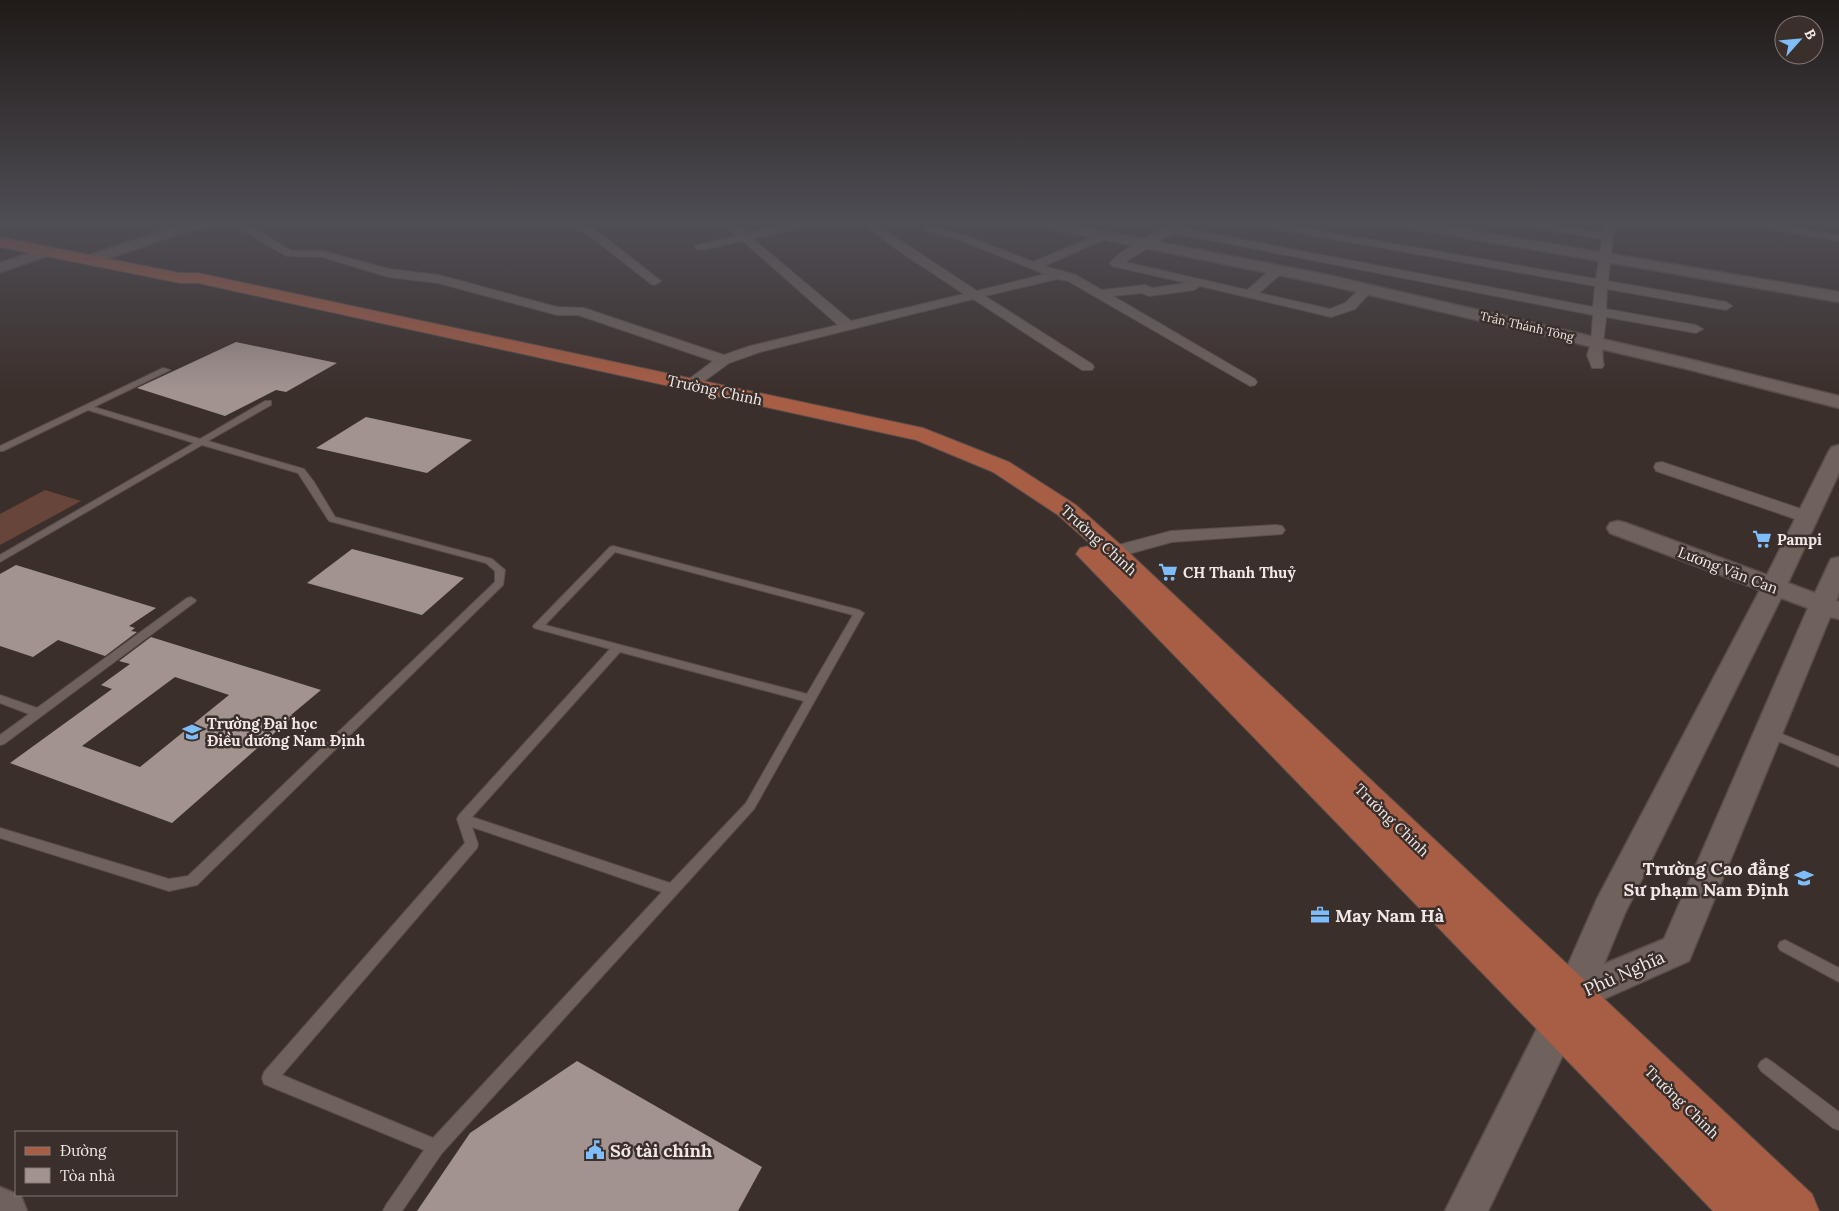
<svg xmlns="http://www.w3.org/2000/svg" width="1839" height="1211" font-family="Lora,serif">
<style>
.green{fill:#68453a}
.building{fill:#a2938f;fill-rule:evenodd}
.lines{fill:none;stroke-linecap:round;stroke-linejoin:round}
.service-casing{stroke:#584d4a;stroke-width:2}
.minor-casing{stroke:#584d4a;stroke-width:2}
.tertiary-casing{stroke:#584d4a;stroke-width:3}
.primary-casing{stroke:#584d4a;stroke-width:2}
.service{fill:#6f625d;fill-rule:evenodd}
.minor{fill:#6f625d;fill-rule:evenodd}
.tertiary{fill:#6f625d;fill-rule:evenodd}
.primary{fill:#a85d45;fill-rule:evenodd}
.labels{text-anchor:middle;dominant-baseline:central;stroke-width:5;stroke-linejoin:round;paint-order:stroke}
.far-street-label{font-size:12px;fill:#f0e8e6;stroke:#3b2f2b}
.street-label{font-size:15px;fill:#f0e8e6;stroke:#3b2f2b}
.poi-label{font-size:15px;font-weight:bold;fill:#f0e8e6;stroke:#3b2f2b;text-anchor:start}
.near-poi-label{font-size:18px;font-weight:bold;fill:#f0e8e6;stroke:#3b2f2b;text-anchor:start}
.near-street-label{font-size:18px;fill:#f0e8e6;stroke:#3b2f2b}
</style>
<rect width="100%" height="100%" fill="#3b2f2b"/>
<!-- green -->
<path class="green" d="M45 490 81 501 0 545V514Z"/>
<!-- building -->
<g class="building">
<path d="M236 342 337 363 286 392 276 390 225 416 137 388Z"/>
<path d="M366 417 472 440 427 473 316 448Z"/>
<path d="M352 549 464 578 422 615 307 583Z"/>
<path d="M16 565 156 608 129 626 135 628 131 631 137 632 105 656 58 640 33 657 0 646V574Z"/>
<path d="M151 637 321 690 291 715 294 716 172 823 10 763 112 689 101 685 130 664 119 661ZM175 677 229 695 140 767 82 746Z"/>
<path d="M577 1061 762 1167 738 1211H417L470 1133Z"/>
</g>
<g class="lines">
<!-- service casing -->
<g class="service-casing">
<g id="service">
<path d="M163 368 170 370 94 407 200 439 265 401H271V405L208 441 304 469 314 482 335 517 492 559 505 570 503 585 197 885 169 891 0 838V828L169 879 188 876 495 582V571L486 563 329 521 298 473 202 445 0 562V555L194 443 88 410 3 451H0V446Z"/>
<path d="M613 546 859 610 864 613 754 809 442 1153 402 1211H383L386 1205 424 1150 264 1084 262 1078 264 1072 465 843 457 819 459 815 610 649 534 628 533 626 610 547ZM615 552 853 615 807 694 545 625ZM620 652 804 701 746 803 670 883 472 817ZM472 827 662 892 433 1138 282 1075 477 848 478 844Z"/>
<path d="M191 597 196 600 195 602 4 744 0 745V735L29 714 0 703V695L37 708 187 598Z"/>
<path d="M1770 729 1839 757V767L1766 736 1764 733 1766 730Z"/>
<path d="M1785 940 1839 968V982L1780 950 1778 946 1780 942Z"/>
<path d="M1766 1058 1771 1061 1839 1112V1130L1833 1128 1761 1071 1758 1066 1761 1061Z"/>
</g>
</g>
<!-- minor casing -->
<g class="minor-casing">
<g id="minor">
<path d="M209 222H244L292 251H323L389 269 439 275 557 307 584 308 724 355 750 346 838 325 743 241 701 250 697 249 695 247 697 245 736 236 722 222H733L747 233 801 222H819L818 224 753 239 851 321 964 294 899 251 860 222H872L977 291 1045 274 959 240 926 231 924 229 926 227 930 226 967 236 1033 262 1102 233H1110L1112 235 1110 237 1044 266 1076 275 1102 290 1145 285 1152 288 1187 283 1112 266 1110 263C1120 250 1160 229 1176 223 1179 221 1183 222 1188 222L1187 225 1182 228 1593 307 1595 286 1254 225 1249 222H1270L1596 279 1602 239 1517 225 1512 222H1535L1603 233 1605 222H1615L1608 281 1726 302 1732 306 1726 310 1607 289 1606 309 1696 325 1703 329 1696 333 1606 317C1605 332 1600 353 1604 365L1602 368H1592L1587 355 1591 343 1593 315 1173 233 1125 262 1247 290 1275 266H1283L1285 269 1283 272 1259 293 1330 309 1345 303 1363 286H1371L1373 289 1355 309 1331 317 1200 286 1194 290 1149 296 1142 293 1113 296 1255 379 1257 382 1255 385 1250 386 1068 281 1057 279 985 296 1092 364 1094 367 1092 370H1082L973 299 760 352 729 363 695 388H685L683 385 685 382 713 361 578 315H557L438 283 388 277 322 257 286 256 234 225 179 232 173 229 179 226Z"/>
<path d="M565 222H576L593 228 661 281 655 285 651 284 585 232 569 227Z"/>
<path d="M1070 222H1085L1084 224 1065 230 1059 227Z"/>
<path d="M1746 222H1767L1839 235V241L1751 225Z"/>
<path d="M1662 462 1813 513 1816 517 1813 521 1807 522 1801 521 1656 471 1654 467 1656 463Z"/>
<path d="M1276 525 1282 526 1285 530 1282 534 1172 542 1114 558 1107 556 1105 552 1107 548 1171 531Z"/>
</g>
</g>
<!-- tertiary casing -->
<g class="tertiary-casing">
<g id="tertiary">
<path d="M188 222H207L205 225 95 263H85L83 260 85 257Z"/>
<path d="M1030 222H1056L1323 274 1689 359 1839 396V408L1687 369 1323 284 1037 226Z"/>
<path d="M1390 222H1419L1839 292V302L1397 226Z"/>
<path d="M45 248 50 249 52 252 50 255 0 272V263Z"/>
<path d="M1839 445V473L1788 583 1815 593 1831 559 1839 557V593L1836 601 1839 602V619L1830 617 1689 961 1586 1007 1488 1211H1445L1560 983 1597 899 1760 590 1610 533 1607 528 1610 523 1618 521 1626 523 1767 575 1829 451 1832 447ZM1781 598 1808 608 1664 939 1604 964 1625 913Z"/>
<path d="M0 1187 21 1196 27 1211H0Z"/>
</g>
</g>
<!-- primary casing -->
<g class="primary-casing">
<path id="primary" d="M0 237 180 273H198L923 428 1009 462 1076 505 1123 547 1812 1194 1819 1211H1713L1076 554 1080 548 1089 546 1094 547 1058 515 993 472 916 440 198 283H180L0 247Z"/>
</g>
<!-- service -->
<use href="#service" class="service"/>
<!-- minor -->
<use href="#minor" class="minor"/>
<!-- tertiary -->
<use href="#tertiary" class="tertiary"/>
<!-- primary -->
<use href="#primary" class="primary"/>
</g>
<!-- sky -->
<linearGradient id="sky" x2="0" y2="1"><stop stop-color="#201a18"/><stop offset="0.57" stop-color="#4f4d55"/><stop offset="1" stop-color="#4f4d55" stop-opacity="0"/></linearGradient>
<rect width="1839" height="391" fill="url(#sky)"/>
<!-- icons -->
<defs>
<g id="supermarket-bare" transform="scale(1.5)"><path d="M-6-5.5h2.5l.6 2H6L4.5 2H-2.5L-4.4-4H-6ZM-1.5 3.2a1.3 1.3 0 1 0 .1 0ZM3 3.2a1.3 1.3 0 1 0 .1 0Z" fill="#7ebdf9" stroke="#3b2f2b" stroke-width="2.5" paint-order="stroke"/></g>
<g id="university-bare" transform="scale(1.5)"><path d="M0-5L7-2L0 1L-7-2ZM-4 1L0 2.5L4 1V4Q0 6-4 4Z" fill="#7ebdf9" stroke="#3b2f2b" stroke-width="2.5" paint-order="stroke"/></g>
<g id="office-bare" transform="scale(1.5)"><path d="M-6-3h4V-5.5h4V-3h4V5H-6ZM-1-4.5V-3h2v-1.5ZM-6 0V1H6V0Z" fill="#7ebdf9" stroke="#3b2f2b" stroke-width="2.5" paint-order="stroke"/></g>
<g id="civic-bare" transform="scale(1.5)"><path d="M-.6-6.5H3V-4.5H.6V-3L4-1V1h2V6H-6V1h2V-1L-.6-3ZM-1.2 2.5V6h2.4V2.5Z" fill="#7ebdf9" stroke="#3b2f2b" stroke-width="2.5" paint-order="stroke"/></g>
</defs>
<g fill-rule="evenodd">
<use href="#supermarket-bare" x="1762" y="539"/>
<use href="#supermarket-bare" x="1168" y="572"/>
<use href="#university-bare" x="192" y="732"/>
<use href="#university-bare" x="1804" y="878"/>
<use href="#office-bare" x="1320" y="915"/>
<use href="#civic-bare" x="595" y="1150"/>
</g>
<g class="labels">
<!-- far-street labels -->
<g class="far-street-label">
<text transform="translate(1527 326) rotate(13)">Trần Thánh Tông</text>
</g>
<!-- street labels -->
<g class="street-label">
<text transform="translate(715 390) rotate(12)">Trường Chinh</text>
<text transform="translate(1099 540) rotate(42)">Trường Chinh</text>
<text transform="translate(1728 570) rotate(21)">Lương Văn Can</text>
<text transform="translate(1392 820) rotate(44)">Trường Chinh</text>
<text transform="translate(1682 1102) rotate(44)">Trường Chinh</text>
</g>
<!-- poi labels -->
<g class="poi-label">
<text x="1777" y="539">Pampi</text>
<text x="1183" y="572">CH Thanh Thuỷ</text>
<text x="207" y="723">Trường Đại học<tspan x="207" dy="17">Điều dưỡng Nam Định</tspan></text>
</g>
<!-- near-poi labels -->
<g class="near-poi-label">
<text x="1789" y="868" text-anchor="end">Trường Cao đẳng<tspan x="1789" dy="21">Sư phạm Nam Định</tspan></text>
<text x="1335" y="915">May Nam Hà</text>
<text x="610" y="1150">Sở tài chính</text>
</g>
<!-- near-street labels -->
<g class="near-street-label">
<text transform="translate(1624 973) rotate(-24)">Phù Nghĩa</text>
</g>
</g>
<!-- legend -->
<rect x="15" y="1131" width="162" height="65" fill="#3b2f2b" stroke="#837976"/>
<rect x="25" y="1147" width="25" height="8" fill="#a85d45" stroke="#837976"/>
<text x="60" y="1156" font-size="15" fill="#f0e8e6">Đường</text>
<rect x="25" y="1168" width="25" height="15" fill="#a2938f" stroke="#837976"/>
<text x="60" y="1181" font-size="15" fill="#f0e8e6">Tòa nhà</text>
<!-- north arrow -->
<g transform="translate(1799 40) rotate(63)"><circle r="24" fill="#3b2f2b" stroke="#837976"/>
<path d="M0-4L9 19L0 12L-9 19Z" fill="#7ebdf9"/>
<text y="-8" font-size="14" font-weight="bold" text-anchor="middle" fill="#f0e8e6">B</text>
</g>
</svg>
